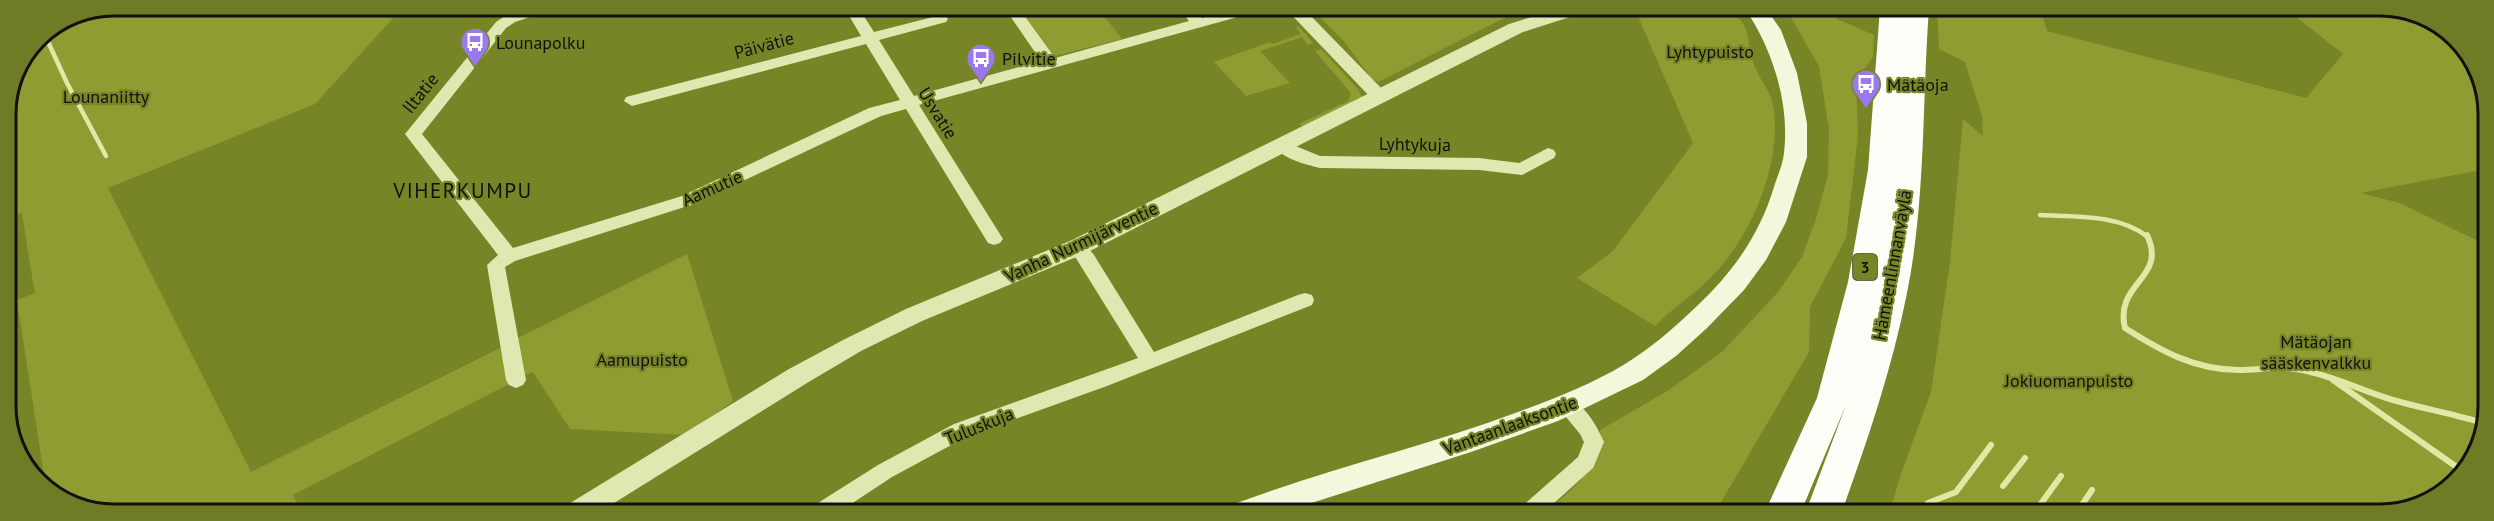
<svg xmlns="http://www.w3.org/2000/svg" width="2494" height="521" font-family="'PT Sans',sans-serif">
<style>
.green{fill:#8e9c32}
.lines{fill:none;stroke-linecap:round;stroke-linejoin:round}
.stream-far1{stroke:#e0e8a6;stroke-width:4.5}
.stream{stroke:#e0e8a6;stroke-width:6}
.minor{fill:#e0e8b2;fill-rule:evenodd}
.tertiary{fill:#e0e8b2;fill-rule:evenodd}
.secondary{fill:#f3f7db;fill-rule:evenodd}
.trunk{fill:#fefef9;fill-rule:evenodd}
.labels{text-anchor:middle;dominant-baseline:central;stroke-width:4.5;stroke-linejoin:round;paint-order:stroke}
.shield{fill:#778527;stroke:#303418;stroke-width:1.5}
.shield-label{font-size:16px;font-weight:bold;fill:#111}
.poi-label{font-size:18px;fill:#111;stroke:#778527;text-anchor:start}
.street-label{font-size:18px;fill:#111;stroke:#778527}
.park-label{font-size:18px;fill:#111;stroke:#778527}
.quarter-label{font-size:21px;letter-spacing:1.5px;fill:#111;stroke:#778527}
.rim{fill:none;stroke:#111;stroke-width:3}
</style>
<rect width="100%" height="100%" fill="#778527"/>
<!-- green -->
<g class="green">
<path d="M114 6H404L315 104 108 188 251 472 502 347 509 384 293 495 302 513H93L46 488 17 300 35 293 33 283 22 213 7 218 6 107 38 37 73 14Z"/>
<path d="M1017 7H1097L1122 39 1055 56 1050 54Z"/>
<path d="M1310 7H1531L1510 15 1378 82 1372 79 1343 40Z"/>
<path d="M1785 7 1835 8 1838 11 1837 19 1874 35 1873 57 1856 80 1858 135 1846 238 1810 307 1809 352 1714 514H1544C1570 490 1603 469 1600 430L1669 390 1723 351 1778 292 1802 257 1816 219 1828 175 1829 129 1819 66Z"/>
<path d="M1937 8H2040L2047 31 2306 98 2343 54 2295 16 2309 8H2401L2456 37 2486 93V169L2360 193 2400 203 2486 245V428L2451 488 2387 515 1950 514 1934 508 1932 514H1889L1900 477 1931 392 1950 262 1963 119 1983 136 1982 116 1965 62 1939 49Z"/>
<path d="M1718 9C1757 19 1743 40 1756 69 1762 84 1772 93 1774 110 1781 169 1748 245 1704 284 1688 299 1670 310 1655 326L1577 278 1613 251 1693 143 1637 14Z"/>
<path d="M1298 26 1313 43 1308 45 1302 37 1260 51 1290 83 1246 96 1214 62 1270 42 1273 44 1301 34 1296 27Z"/>
<path d="M1321 49 1358 89 1362 97 1303 127 1299 124 1348 101 1351 93 1315 51Z"/>
<path d="M687 254 733 401 686 435 570 429 533 372 521 377 514 340Z"/>
</g>
<g class="lines">
<!-- stream-far1 -->
<g class="stream-far1">
<path d="M44 33 67 83 106 156"/>
<path d="M2040 215C2075 217 2119 214 2148 237"/>
</g>
<!-- stream -->
<g class="stream">
<path d="M2147 235C2168 279 2114 282 2125 328 2161 351 2195 370 2239 370 2260 370 2281 365 2302 370 2334 376 2362 391 2393 400 2424 409 2455 414 2486 424"/>
<path d="M2333 380 2461 470"/>
<path d="M2003 486 2025 458"/>
<path d="M2037 509 2061 476"/>
<path d="M1922 514 1928 503 1956 492 1991 445"/>
<path d="M2075 515 2092 490"/>
</g>
<!-- minor -->
<g class="minor">
<path d="M533 6H556L554 9 515 22 506 28 422 134 513 248 682 196 869 108 900 100 866 44 632 106 624 101 626 97 861 36 844 7H858L874 32 941 15 946 16 948 19 946 22 879 40 914 96 1041 61 1004 7H1018L1055 58 1189 21 1178 7H1193L1202 18 1241 7H1265L1263 10 919 105 1003 239 1000 243 994 245 988 243 906 109 881 116 694 204 515 261 505 267 526 380 523 385 516 388 509 385 506 380 487 265 498 255 405 134 496 22 505 16Z"/>
<path d="M1284 7H1301L1306 11 1386 93 1388 97 1386 101H1374Z"/>
<path d="M1281 140 1320 156 1479 158 1519 163 1548 148 1554 150 1556 154 1554 158 1522 175 1479 170 1320 168C1304 164 1283 159 1273 145L1275 141Z"/>
<path d="M1078 241 1084 243 1094 255 1154 352 1298 295 1305 293 1312 295 1314 300 1312 305 1107 386 968 436 892 477 836 514H808L810 508 878 465 954 424 1138 358 1069 247 1072 243Z"/>
<path d="M1567 398C1585 404 1597 426 1604 442L1593 468 1542 514H1517L1520 508 1578 457 1584 442 1580 434 1557 406 1560 400Z"/>
</g>
<!-- tertiary -->
<path class="tertiary" d="M1564 7H1612L1610 11 1576 15 1523 32 1086 253 922 321 861 351 807 383 598 513H563L567 505 789 369 845 339 906 309 1070 241 1509 24Z"/>
<!-- secondary -->
<path class="secondary" d="M1744 7H1765L1781 30 1797 73 1807 123V157L1786 222 1766 260 1744 290 1707 328 1676 356 1643 380 1558 421 1471 452 1277 514H1227L1231 505 1268 492C1350 463 1436 443 1518 412 1554 399 1592 384 1625 364 1651 348 1674 328 1696 307 1733 272 1759 236 1774 187 1777 176 1783 165 1784 153 1790 102 1772 48 1744 7Z"/>
<!-- trunk -->
<path class="trunk" d="M1880 8H1904V16L1905 8H1929C1922 103 1926 199 1907 293 1892 369 1867 442 1841 514H1805L1846 405 1800 514H1764L1817 398 1848 282 1868 170Z"/>
</g>
<!-- icons -->
<defs>
<g id="bus-pin" transform="scale(1.5)"><path d="M0 17L-7.5 6A9.5 9.5 0 1 1 7.5 6Z" fill="#9b77f0" stroke="#778527"/><path d="M-5-6H5V4H4V6H2V4H-2V6H-4V4H-5ZM-3.5-4V0h7V-4ZM-3.5 1.2v1.5H-2V1.2ZM2 1.2v1.5H3.5V1.2Z" fill="#fff"/></g>
</defs>
<g fill-rule="evenodd">
<use href="#bus-pin" x="475" y="42"/>
<use href="#bus-pin" x="981" y="58"/>
<use href="#bus-pin" x="1866" y="84"/>
</g>
<g class="labels">
<!-- shield labels -->
<rect class="shield" x="1853" y="254" width="24" height="26" rx="4.5"/>
<g class="shield-label">
<text x="1865" y="267">3</text>
</g>
<!-- poi labels -->
<g class="poi-label">
<text x="496" y="42">Lounapolku</text>
<text x="1002" y="58">Pilvitie</text>
<text x="1887" y="84">Mätäoja</text>
</g>
<!-- street labels -->
<g class="street-label">
<text transform="translate(764 45) rotate(-15)">Päivätie</text>
<text transform="translate(420 93) rotate(-51)">Iltatie</text>
<text transform="translate(938 113) rotate(58)">Usvatie</text>
<text transform="translate(1415 144) rotate(1)">Lyhtykuja</text>
<text transform="translate(712 188) rotate(-24)">Aamutie</text>
<text transform="translate(1081 242) rotate(-25)">Vanha Nurmijärventie</text>
<text transform="translate(1892 265) rotate(-80)">Hämeenlinnanväylä</text>
<text transform="translate(1510 425) rotate(-20)">Vantaanlaaksontie</text>
<text transform="translate(979 426) rotate(-22)">Tuluskuja</text>
</g>
<!-- park labels -->
<g class="park-label">
<text x="1710" y="51">Lyhtypuisto</text>
<text x="106" y="96">Lounaniitty</text>
<text x="2316" y="341">Mätäojan<tspan x="2316" dy="21">sääskenvalkku</tspan></text>
<text x="642" y="359">Aamupuisto</text>
<text x="2069" y="380">Jokiuomanpuisto</text>
</g>
<!-- quarter labels -->
<g class="quarter-label">
<text x="463" y="190">VIHERKUMPU</text>
</g>
</g>
<!-- crop -->
<path d="M0 0H2494V521H0ZM114 16H2380A98 98 0 0 1 2478 114V406A98 98 0 0 1 2380 504H114A98 98 0 0 1 16 406V114A98 98 0 0 1 114 16Z" fill="#6f7c25" fill-rule="evenodd"/>
<path class="rim" d="M114 16H2380A98 98 0 0 1 2478 114V406A98 98 0 0 1 2380 504H114A98 98 0 0 1 16 406V114A98 98 0 0 1 114 16Z"/>
</svg>
